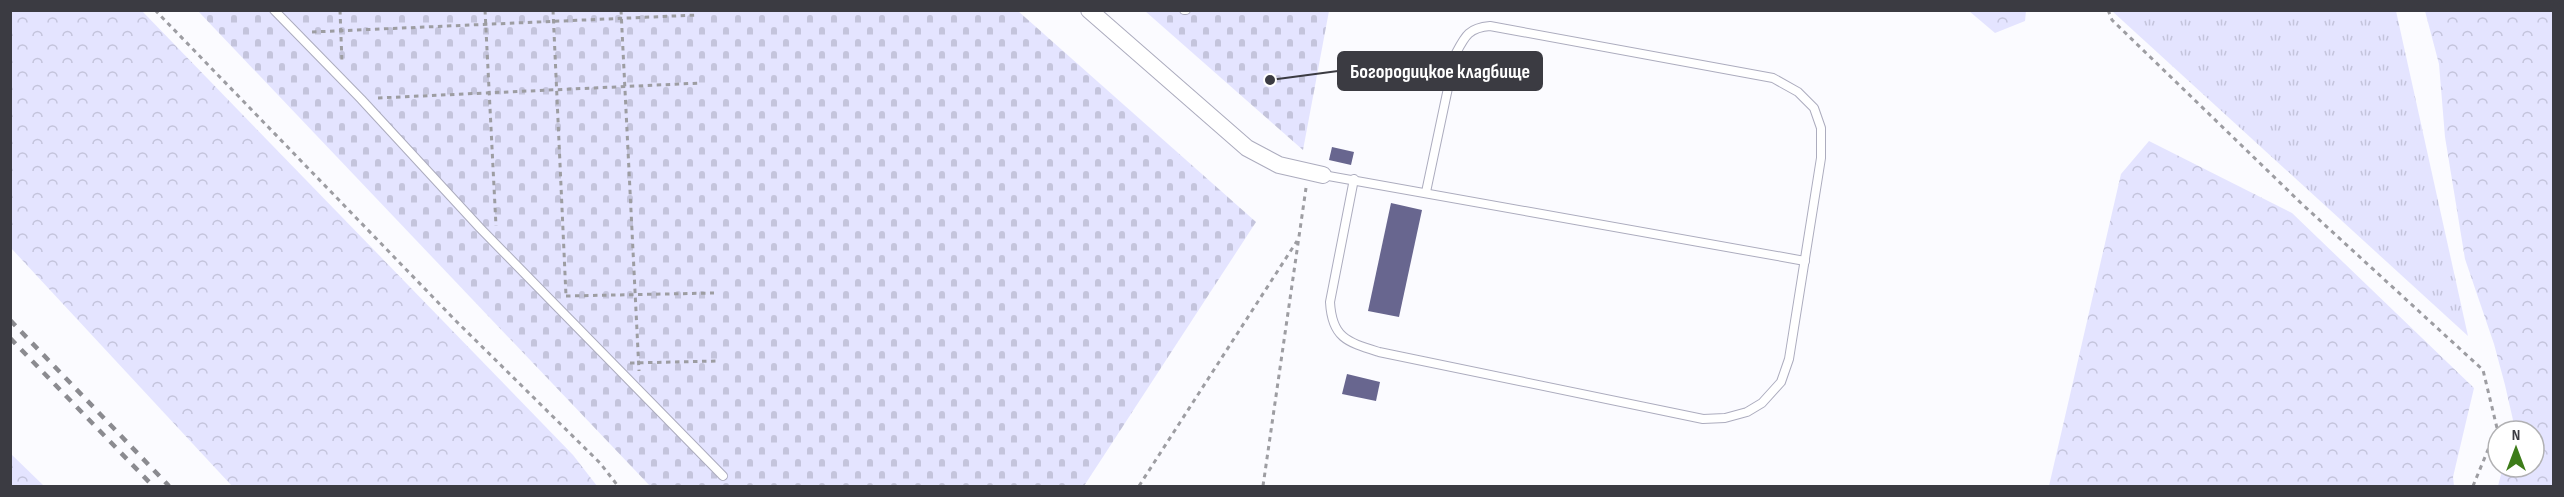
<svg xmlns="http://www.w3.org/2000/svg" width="2564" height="497" font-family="'Sofia Sans Condensed',sans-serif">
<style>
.grass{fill:url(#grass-tufts)}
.forest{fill:url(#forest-crowns)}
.cemetery{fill:url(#cemetery-stones)}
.building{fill:#68668f}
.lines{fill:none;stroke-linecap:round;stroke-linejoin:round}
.lane-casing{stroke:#acacbe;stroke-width:10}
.street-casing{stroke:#acacbe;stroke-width:18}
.path{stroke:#9d9da2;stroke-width:3;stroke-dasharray:4.5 4.5;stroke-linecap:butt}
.lane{stroke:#fff;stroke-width:8}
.street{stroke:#fff;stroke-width:16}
.rail{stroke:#8b8b90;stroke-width:4.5;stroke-dasharray:8 8;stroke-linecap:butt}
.leader{fill:none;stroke:#3b3b42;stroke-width:2}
.callout-dot{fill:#3b3b42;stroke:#fff;stroke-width:2}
.callout{fill:#3b3b42;stroke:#3b3b42;stroke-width:2}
.callout-label{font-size:20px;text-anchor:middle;font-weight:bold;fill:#fff}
</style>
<defs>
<pattern id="grass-tufts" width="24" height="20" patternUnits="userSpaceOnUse" patternTransform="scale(1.5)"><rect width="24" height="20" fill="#e4e4ff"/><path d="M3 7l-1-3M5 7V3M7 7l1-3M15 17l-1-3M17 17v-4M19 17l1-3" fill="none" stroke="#c4c4dc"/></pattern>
<pattern id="forest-crowns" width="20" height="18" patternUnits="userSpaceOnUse" patternTransform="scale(1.5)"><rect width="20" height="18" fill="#e4e4ff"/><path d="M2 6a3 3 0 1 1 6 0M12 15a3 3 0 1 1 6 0" fill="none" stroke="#c4c4dc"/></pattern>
<pattern id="cemetery-stones" width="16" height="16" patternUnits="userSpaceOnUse" patternTransform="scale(1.5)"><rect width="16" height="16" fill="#e4e4ff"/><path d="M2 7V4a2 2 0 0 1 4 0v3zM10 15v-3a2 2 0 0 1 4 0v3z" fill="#c4c4dc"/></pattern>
</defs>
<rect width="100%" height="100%" fill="#fbfbff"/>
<!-- grass -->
<path class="grass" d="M2112 11H2396L2468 336Z"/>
<!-- forest -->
<g class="forest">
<path d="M11 10 142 11 573 455 597 486H232L11 248Z"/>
<path d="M1969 11H2026L2025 21 1995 33Z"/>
<path d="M2425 11H2553V486H2498L2503 467H2534V431H2511L2513 420 2505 385 2494 344 2465 259 2445 137 2439 64Z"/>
<path d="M2149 141 2292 213 2474 388 2453 477 2454 486H2049L2121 174Z"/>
<path d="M11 454 44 486H11Z"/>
</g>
<!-- cemetery -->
<g class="cemetery">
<path d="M198 11H1018L1256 222 1084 486H650Z"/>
<path d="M1145 11H1329L1303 150Z"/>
</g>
<!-- building -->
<g class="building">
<path d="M1332 147 1354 152 1351 165 1329 160Z"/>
<path d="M1391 203 1422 210 1399 317 1368 311Z"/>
<path d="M1347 374 1380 382 1376 401 1342 394Z"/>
</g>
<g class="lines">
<!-- lane casing -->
<g class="lane-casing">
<g id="lane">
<path d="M274 10 361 99 480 228 723 476"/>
<path d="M1184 10H1186"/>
<path d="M1323 175 1805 261"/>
<path d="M1354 179 1330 302C1332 338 1347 342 1379 352L1703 419 1725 418 1747 412 1762 403 1781 382 1789 359 1821 158V128L1814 108 1798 92 1773 78 1490 26C1468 28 1465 36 1455 55L1426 192"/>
</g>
</g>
<!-- street casing -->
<g class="street-casing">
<path id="street" d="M1089 10 1247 148 1279 165 1323 175"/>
</g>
<!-- path -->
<g class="path">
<path d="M155 10 456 321 600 463 618 486"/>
<path d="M340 10 342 63"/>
<path d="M485 10 496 226"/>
<path d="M553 10 566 296"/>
<path d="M621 10 639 371"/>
<path d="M2108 10 2112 20 2302 204 2483 370 2497 428 2473 486"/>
<path d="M312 32 697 15"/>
<path d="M378 98 701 83"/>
<path d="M566 296 714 293"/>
<path d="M630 363 717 361"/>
<path d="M1139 486 1297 241"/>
<path d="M1263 486 1306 188"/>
</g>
<!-- lane -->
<use href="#lane" class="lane"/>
<!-- street -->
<use href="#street" class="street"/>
<!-- rail -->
<g class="rail">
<path d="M10 320 169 486"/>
<path d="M10 338 153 486"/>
</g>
</g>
<!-- callouts -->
<path class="leader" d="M1270 80L1338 71"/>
<circle class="callout-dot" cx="1270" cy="80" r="6"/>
<rect class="callout" x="1338" y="52" width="204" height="38" rx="6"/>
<g class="callout-label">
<text x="1440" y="78">Богородицкое кладбище</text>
</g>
<!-- border -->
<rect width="2564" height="497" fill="none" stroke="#3b3b42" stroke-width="24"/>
<!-- north arrow -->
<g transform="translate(2516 449)"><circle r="28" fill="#ffffff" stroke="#b1b1b3" stroke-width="1.5"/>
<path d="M0-4.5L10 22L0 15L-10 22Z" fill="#3d7c19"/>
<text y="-9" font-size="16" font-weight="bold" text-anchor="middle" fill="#3b3b42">N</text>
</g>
</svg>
